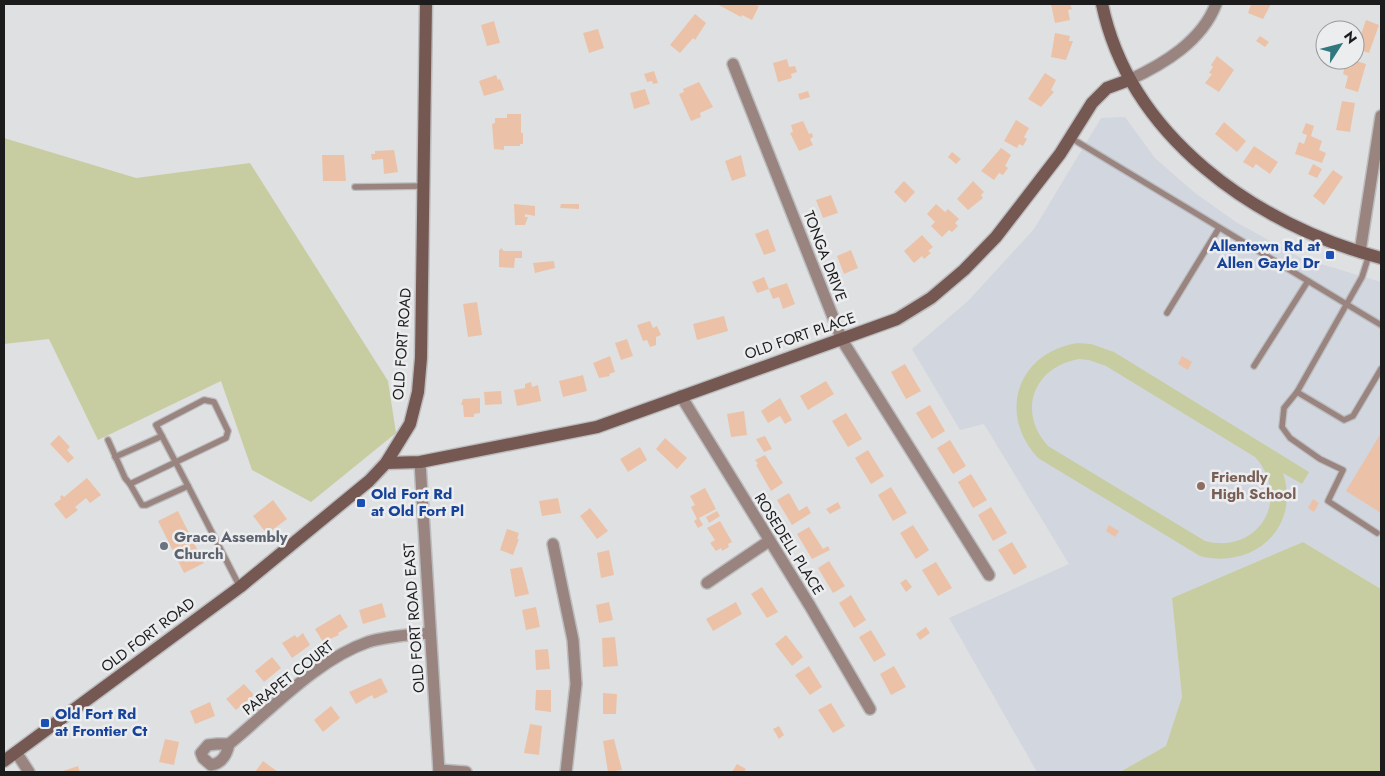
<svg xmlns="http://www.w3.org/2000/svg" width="1385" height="776" font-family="Jost,sans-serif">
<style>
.built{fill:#d2d6df}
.green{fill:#c7cda1;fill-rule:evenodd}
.building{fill:#ebc2a7}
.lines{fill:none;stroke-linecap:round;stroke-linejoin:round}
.lane-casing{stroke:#bcbdbf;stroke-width:8}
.street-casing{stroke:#bcbdbf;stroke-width:14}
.secondary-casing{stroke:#bcbdbf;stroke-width:15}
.lane{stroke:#99847f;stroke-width:5.5}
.street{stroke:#99847f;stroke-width:11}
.secondary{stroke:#765852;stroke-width:12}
.transit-dot{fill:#1a4fb4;stroke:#ecedef;stroke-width:2}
.education-dot{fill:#8d6e63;stroke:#ecedef;stroke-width:2}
.worship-dot{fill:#6b7280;stroke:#ecedef;stroke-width:2}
.labels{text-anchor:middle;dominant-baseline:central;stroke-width:5;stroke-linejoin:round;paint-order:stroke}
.transit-label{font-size:15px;font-weight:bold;fill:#164399;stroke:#ecedef;text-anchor:start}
.street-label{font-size:15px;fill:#1c1c1d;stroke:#ecedef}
.education-label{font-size:15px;font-weight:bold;fill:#785e54;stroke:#ecedef;text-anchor:start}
.worship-label{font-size:15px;font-weight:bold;fill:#5b616d;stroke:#ecedef;text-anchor:start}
</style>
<rect width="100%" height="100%" fill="#dfe0e2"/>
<!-- built -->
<path class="built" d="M1125 117 1155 158 1195 193 1236 222 1301 258 1381 282V589L1303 542 1172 598 1182 697 1167 746 1120 772H1037L949 618 1069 564 984 424 960 430 912 349 968 301 1034 229 1101 118Z"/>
<!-- green -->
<g class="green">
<path d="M4 138 136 178 250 163 388 381 396 433 311 502 252 470 221 381 98 440 49 339 4 344Z"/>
<path d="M1078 343 1091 344 1114 352 1309 472 1302 484 1283 473C1301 528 1253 570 1200 556L1038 458C997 414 1017 352 1078 343ZM1079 359 1089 360 1106 366 1255 457C1292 498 1259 555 1205 541L1048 446C1017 412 1033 367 1079 359Z"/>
<path d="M1303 542 1381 589V772H1120L1166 746 1182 697 1172 598Z"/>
</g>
<!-- building -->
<g class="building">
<path d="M717 4H753L759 6 752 20 742 15 741 17Z"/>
<path d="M1051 4H1070L1072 9 1068 10 1070 20 1055 23Z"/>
<path d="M1251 4H1271L1263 19 1248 13Z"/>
<path d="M695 14 706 23 695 40 693 38 680 53 670 45Z"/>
<path d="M1366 20 1379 25 1369 53 1356 49Z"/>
<path d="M494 21 500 43 487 46 481 25Z"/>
<path d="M598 29 604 48 589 53 583 33Z"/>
<path d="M1055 33 1070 36 1069 41H1073L1066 60 1051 57Z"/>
<path d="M1260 36 1269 42 1265 47 1256 41Z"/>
<path d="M1217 56 1234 70 1219 92 1205 83 1212 74 1209 73 1213 67 1211 65Z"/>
<path d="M787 59 789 67 795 66 797 72 791 74 792 78 778 82 773 63Z"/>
<path d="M1353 60 1366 64 1358 92 1345 88 1348 76 1343 74 1345 66 1351 68Z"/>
<path d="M654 71 658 83 653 84 652 81 647 82 644 74Z"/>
<path d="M1045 73 1056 80 1051 90 1054 92 1041 107 1028 99Z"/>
<path d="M496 75 498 80 500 79 504 90 484 96 479 81Z"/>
<path d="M699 82 713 107 700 113 701 117 691 121 679 94 684 92 683 89Z"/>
<path d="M645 89 650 104 634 109 630 93Z"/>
<path d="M808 91 810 97 800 100 798 94Z"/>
<path d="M1342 101 1355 103 1350 132 1336 130Z"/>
<path d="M507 114H521V133H523V144H520V146H504V150L494 149 492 124 495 123V118H507Z"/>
<path d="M1016 120 1029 128 1024 137 1027 139 1023 146 1019 144 1017 148 1004 141Z"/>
<path d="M803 121 809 134 812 133 813 137 810 139 813 145 799 151 790 133 793 132 791 125Z"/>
<path d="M1224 122 1246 141 1237 152 1215 134Z"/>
<path d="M1306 123 1314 126 1311 136 1322 141 1319 150 1326 153 1322 163 1295 154 1299 142 1304 144 1307 135 1302 133Z"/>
<path d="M1254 146 1278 162 1270 174 1256 164 1253 168 1243 162Z"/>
<path d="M1001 148 1011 155 1005 166 1008 168 1003 175 999 173 994 180 981 171Z"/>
<path d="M394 150 398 172 384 174 383 159 372 160 371 154H375V151Z"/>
<path d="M952 152 961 159 956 164 948 157Z"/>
<path d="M322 155H344L346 181H323Z"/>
<path d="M741 155 746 176 732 181 725 161Z"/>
<path d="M1313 164 1322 169 1317 178 1308 174Z"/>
<path d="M1333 170 1343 177 1324 205 1313 196Z"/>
<path d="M904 181 915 192 905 203 894 192Z"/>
<path d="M973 181 984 192 981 195 983 198 968 210 957 199Z"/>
<path d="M831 195 838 213 823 218 816 200Z"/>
<path d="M514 204 535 206V216L525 214V217H528L525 225H515Z"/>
<path d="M561 204H579V209L560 208Z"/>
<path d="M936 204 945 212 948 209 959 219 955 223 958 226 952 232 949 230 942 237 931 226 935 222 927 214Z"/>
<path d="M768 229 776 251 764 255 755 234Z"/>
<path d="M922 235 933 247 928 251 931 253 924 259 922 256 914 263 904 251Z"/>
<path d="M501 248 504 251H522V258H515L514 268 499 267V251Z"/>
<path d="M851 250 858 268 844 274 837 256Z"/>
<path d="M554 261 555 268 535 273 533 263Z"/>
<path d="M764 277 769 289 757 293 752 282Z"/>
<path d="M787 283 795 304 783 309 779 297 773 299 769 289Z"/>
<path d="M477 302 482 335 468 337 463 304Z"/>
<path d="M724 316 728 331 697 340 693 324Z"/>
<path d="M650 321 653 328 657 326 661 335 656 337V345L650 347 647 340 643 341 637 325Z"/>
<path d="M627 339 633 356 621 360 615 343Z"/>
<path d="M610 356 615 372 609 374 610 376 599 378 593 363Z"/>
<path d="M1182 356 1192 362 1188 370 1178 364Z"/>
<path d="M905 364 921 391 906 399 891 372Z"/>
<path d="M583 375 587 391 563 397 559 381Z"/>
<path d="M826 381 834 394 808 410 800 396Z"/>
<path d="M531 382 532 387 538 385 541 401 517 406 514 390 525 388V384Z"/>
<path d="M501 391 502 404 485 405 484 392Z"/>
<path d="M480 398V413L474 414V417H464L463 405H461L463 399Z"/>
<path d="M780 398 792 420 785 424 780 416 768 423 761 411Z"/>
<path d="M930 405 945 431 932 439 916 413Z"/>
<path d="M744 411 747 435 731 437 727 414Z"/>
<path d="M846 413 862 439 848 447 832 421Z"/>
<path d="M1381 433V513L1346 491Z"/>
<path d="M59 435 70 447 67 450 74 458 68 463 50 444Z"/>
<path d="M765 436 772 449 764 452 756 439Z"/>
<path d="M665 438 687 458 677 469 656 449Z"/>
<path d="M950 440 966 466 953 474 937 448Z"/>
<path d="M640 447 647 460 628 472 620 459Z"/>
<path d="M868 450 884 476 871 484 855 458Z"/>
<path d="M765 455 783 483 771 491 756 465 758 464 755 460Z"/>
<path d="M971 474 987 500 973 508 958 482Z"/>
<path d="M87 478 101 495 90 503 86 498 75 507 78 510 66 519 54 504 61 499 60 497 62 495 64 497Z"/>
<path d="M891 487 907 513 893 521 878 495Z"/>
<path d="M705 488 716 509 699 518 703 525 698 528 694 521 697 519 691 507 695 505 690 496Z"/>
<path d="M789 493 799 511 807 506 811 513 792 525 777 500Z"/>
<path d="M558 498 561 513 542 516 539 501Z"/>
<path d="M1313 499 1319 503 1314 512 1308 508Z"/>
<path d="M273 500 287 519 267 534 253 516Z"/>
<path d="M838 502 841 508 830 514 826 509Z"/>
<path d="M991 507 1007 533 993 541 978 515Z"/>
<path d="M590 508 608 531 597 539 580 516Z"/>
<path d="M178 511 204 563 184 573 158 521Z"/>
<path d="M717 511 720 516 709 523 706 517Z"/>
<path d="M720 521 732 542 728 544 729 547 722 551 721 548 716 551 710 543 715 540 707 528Z"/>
<path d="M913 525 929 550 916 559 900 533Z"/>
<path d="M1109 525 1119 531 1115 537 1106 531Z"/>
<path d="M809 527 823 549 828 546 830 550 812 559 797 534Z"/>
<path d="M507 529 519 533 517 539H519L513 555 500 550Z"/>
<path d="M1012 542 1027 567 1014 575 998 550Z"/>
<path d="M609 550 614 575 601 578 597 553Z"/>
<path d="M829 561 845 586 833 593 818 568Z"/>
<path d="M936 562 952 588 938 596 922 570Z"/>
<path d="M522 567 529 594 515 597 510 569Z"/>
<path d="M906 579 912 587 906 592 900 583Z"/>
<path d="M762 587 778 612 767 618 751 594Z"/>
<path d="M851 595 866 620 854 628 839 603Z"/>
<path d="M609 602 613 620 599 623 596 605Z"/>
<path d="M736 602 742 614 713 631 706 619Z"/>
<path d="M382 603 386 617 363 624 359 610Z"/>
<path d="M536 607 540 627 526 630 522 610Z"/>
<path d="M340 614 348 627 338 633 339 635 323 642 315 629Z"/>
<path d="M926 627 930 633 920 640 916 634Z"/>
<path d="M871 630 886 655 874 662 859 637Z"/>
<path d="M303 633 310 645 292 658 282 643 295 635 297 638Z"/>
<path d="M786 635 803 657 792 666 775 644Z"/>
<path d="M615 637 618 666 603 667 602 638Z"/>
<path d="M548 649 550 669 536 670 535 650Z"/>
<path d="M272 657 281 668 264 682 255 671Z"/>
<path d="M809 666 822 687 810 695 795 675Z"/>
<path d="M894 666 906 687 891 695 880 674Z"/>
<path d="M381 678 388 692 374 699 372 695 356 704 349 692Z"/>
<path d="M244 684 254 695 236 710 226 699Z"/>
<path d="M536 690H551V712L535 710Z"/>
<path d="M603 693 617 694 616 714H603Z"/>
<path d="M210 702 215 716 195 724 190 711Z"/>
<path d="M831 703 845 726 833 733 818 710Z"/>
<path d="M331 706 340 718 323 732 314 720Z"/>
<path d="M530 724 542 726 539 755 524 753Z"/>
<path d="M779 726 784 735 779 739 773 729Z"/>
<path d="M165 739 179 742 174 765 159 762Z"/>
<path d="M614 739 622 770 608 772 603 741Z"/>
<path d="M263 761 278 772H255Z"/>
<path d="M737 764 746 769 744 772H732Z"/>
<path d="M78 766 80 772H60Z"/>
</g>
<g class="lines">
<!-- lane casing -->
<g class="lane-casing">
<g id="lane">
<path d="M1071 138 1381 325"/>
<path d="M355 187 425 186"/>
<path d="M1369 255 1362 277 1297 392 1284 408 1282 427 1290 438 1320 459 1343 470 1328 501 1377 533"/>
<path d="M1167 313 1219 228"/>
<path d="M1254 366 1308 281"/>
<path d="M1297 392 1344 420 1353 416 1381 369"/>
<path d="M108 440 125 478 130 484 226 438 228 431 214 402 204 400 156 425C185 479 212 533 240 587"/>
<path d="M115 457 162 436"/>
<path d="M130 484 142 505H146L188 486"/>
</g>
</g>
<!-- street casing -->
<g class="street-casing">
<g id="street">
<path d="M733 64 842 340 989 575"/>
<path d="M1129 80C1164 64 1202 41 1216 4"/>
<path d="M1360 252 1381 116"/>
<path d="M681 396 810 606 870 709"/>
<path d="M420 462 439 772"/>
<path d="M553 544 573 640 576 684 566 772"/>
<path d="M707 583 769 541"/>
<path d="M217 744H229C227 754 223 763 211 765L203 758 201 753 208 745Z"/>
<path d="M229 744C271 710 316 660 368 642 387 636 409 635 429 633"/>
<path d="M16 752 29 772"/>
<path d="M439 770 466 772"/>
</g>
</g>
<!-- secondary casing -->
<g class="secondary-casing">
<g id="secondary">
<path d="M1102 4C1130 137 1256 225 1381 258"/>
<path d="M386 463 420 462 597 427 897 319 931 298 964 270 996 237 1060 154 1092 103 1107 88 1129 80"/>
<path d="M4 761 240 587 369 481 386 463 410 424 418 392 421 358 426 4"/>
</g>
</g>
<!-- lane -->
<use href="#lane" class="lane"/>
<!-- street -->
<use href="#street" class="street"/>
<!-- secondary -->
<use href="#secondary" class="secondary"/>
</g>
<!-- markers -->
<g class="transit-dot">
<rect x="1325" y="250" width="10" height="10" rx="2.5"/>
<rect x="356" y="498" width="10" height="10" rx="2.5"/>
<rect x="40" y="718" width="10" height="10" rx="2.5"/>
</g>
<circle class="education-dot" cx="1201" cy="486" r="5"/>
<circle class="worship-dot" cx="164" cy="546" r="5"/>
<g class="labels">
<!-- transit labels -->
<g class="transit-label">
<text x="1320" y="246" text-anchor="end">Allentown Rd at<tspan x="1320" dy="17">Allen Gayle Dr</tspan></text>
<text x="371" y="494">Old Fort Rd<tspan x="371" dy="17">at Old Fort Pl</tspan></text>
<text x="55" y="714">Old Fort Rd<tspan x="55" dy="17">at Frontier Ct</tspan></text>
</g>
<!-- street labels -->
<g class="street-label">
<text transform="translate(825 256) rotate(69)">TONGA DRIVE</text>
<text transform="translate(800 336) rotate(-19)">OLD FORT PLACE</text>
<text transform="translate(402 344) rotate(-86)">OLD FORT ROAD</text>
<text transform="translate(789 544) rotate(58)">ROSEDELL PLACE</text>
<text transform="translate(414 618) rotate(-94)">OLD FORT ROAD EAST</text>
<text transform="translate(148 635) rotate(-37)">OLD FORT ROAD</text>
<text transform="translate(288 678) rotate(-38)">PARAPET COURT</text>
</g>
<!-- education labels -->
<g class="education-label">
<text x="1211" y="477">Friendly<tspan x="1211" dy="17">High School</tspan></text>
</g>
<!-- worship labels -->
<g class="worship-label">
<text x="174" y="537">Grace Assembly<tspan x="174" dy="17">Church</tspan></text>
</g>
</g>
<!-- border -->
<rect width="1385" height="776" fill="none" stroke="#1c1c1d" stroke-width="10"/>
<!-- north arrow -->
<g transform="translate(1340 45) rotate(54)"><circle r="24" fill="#ecedef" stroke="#99999b"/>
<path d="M0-4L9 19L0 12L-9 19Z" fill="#2f787e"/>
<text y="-8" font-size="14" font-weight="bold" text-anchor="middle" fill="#1c1c1d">N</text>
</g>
</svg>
